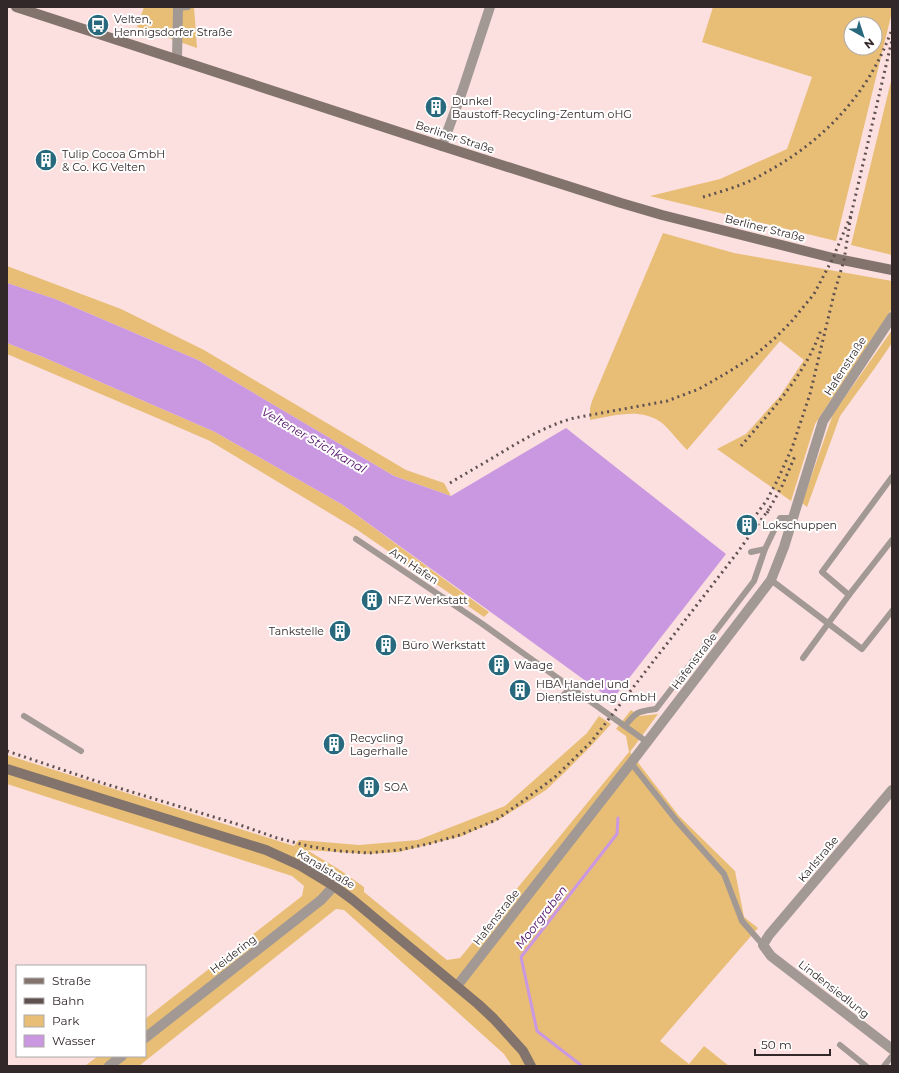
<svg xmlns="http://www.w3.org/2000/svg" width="899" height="1073" font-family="Montserrat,sans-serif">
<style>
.green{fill:#e8be77;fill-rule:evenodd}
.water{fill:#ca98e0}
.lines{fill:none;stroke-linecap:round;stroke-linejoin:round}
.stream{stroke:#ca98e0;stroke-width:3}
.lane{stroke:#a39994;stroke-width:6}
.street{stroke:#a39994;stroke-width:10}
.secondary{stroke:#82736c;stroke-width:10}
.rail{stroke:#605151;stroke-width:3;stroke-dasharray:2 4;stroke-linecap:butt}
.labels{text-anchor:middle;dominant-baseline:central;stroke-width:4;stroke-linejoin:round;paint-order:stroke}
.poi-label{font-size:11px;fill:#332829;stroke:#fff;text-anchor:start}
.street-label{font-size:11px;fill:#332829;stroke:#fff}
.water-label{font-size:12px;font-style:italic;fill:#4e0d64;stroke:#fff}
</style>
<rect width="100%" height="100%" fill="#fcdfdf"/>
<!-- green -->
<g class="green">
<path d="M144 7H194L197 48 137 27Z"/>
<path d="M713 7H892V12L836 241 650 196 720 179 787 149 812 77 702 42ZM851 24H875V48H851Z"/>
<path d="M892 77V255L851 245Z"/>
<path d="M663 233 734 253 892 281V309L815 424 791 501 717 449 746 434 780 396 804 360 780 341 687 450C680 443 669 429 662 423 640 407 614 416 590 420V408L592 401Z"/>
<path d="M7 266 121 309 204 350 406 470 444 483 451 496 394 476 198 360 55 299 7 283Z"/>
<path d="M892 330V343L877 365 840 416 807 507 802 503 833 414Z"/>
<path d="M7 343 43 357 215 432 343 505 489 612 484 617 356 529 210 441 164 421 7 354Z"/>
<path d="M631 710 640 716 658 714 630 752 679 816 735 871 744 917 758 928 660 1041 689 1064 704 1046 729 1066H512L504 1054 344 910 336 909 139 1066H85L98 1056H145V1019L302 896 304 886 292 876 7 784V755L294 846 299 840 359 845 418 840 505 806 587 733 599 716 611 724 592 745 563 774 546 790 529 801 498 820 462 836 399 852 368 854 307 850 340 870 364 887V892L447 960 460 958 629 752 626 736 616 729Z"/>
</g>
<!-- water -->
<path class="water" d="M7 283 55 299 198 360 394 476 451 496 566 428 726 554 612 700 343 505 215 432 43 357 7 343Z"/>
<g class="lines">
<!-- stream -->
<path class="stream" d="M582 1066 537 1031 521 957 617 834 618 818"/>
<!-- lane -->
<g class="lane">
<path d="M178 8 188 7"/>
<path d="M356 539 481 623 647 742"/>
<path d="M751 552 765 549 780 518H793"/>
<path d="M771 580 862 649 892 611"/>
<path d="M849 595 822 572 892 477"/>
<path d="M803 658 849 595 892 540"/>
<path d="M559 700 571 687"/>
<path d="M24 716 81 751"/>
<path d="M625 726C637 711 637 712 656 709L754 581 765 549"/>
<path d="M631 763 676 820 724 874 742 921 763 945"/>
<path d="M840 1045 866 1066"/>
<path d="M884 1066 892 1056"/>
</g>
<!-- street -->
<g class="street">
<path d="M177 59 178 7"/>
<path d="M442 146 462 92 490 7"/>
<path d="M892 790 769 935 763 945 771 956 892 1049"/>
<path d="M457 986 631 763 771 580 784 547 823 421 892 317"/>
<path d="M145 1038 321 900 334 886"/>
<path d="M109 1066 122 1056"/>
</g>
<!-- secondary -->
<g class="secondary">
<path d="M16 7 442 146 621 203 662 215 833 258 892 270"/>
<path d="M7 769 266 850 301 866 334 886 353 900 478 1004 494 1019 523 1051 531 1066"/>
</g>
<!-- rail -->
<g class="rail">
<path d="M703 197C723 191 745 185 763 174 823 142 869 94 892 29"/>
<path d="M741 446C772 410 805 375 821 330"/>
<path d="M450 483C468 472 486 462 504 451 526 438 548 425 574 418L667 401 699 389 730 371 755 355 775 338 791 322 814 294 833 258 851 215"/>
<path d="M767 513 782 486 795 456"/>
<path d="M753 519 767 500 777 481 792 448 810 394 834 294 844 260 851 215 892 40"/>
<path d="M7 751 96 781 240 825 277 838 308 846 338 851 369 853 399 850 428 844 460 835 496 820 527 798 555 777 591 742 737 553 769 509"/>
</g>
</g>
<!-- icons -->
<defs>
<g id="bus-disc" transform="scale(1.15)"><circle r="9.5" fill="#28697d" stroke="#fff"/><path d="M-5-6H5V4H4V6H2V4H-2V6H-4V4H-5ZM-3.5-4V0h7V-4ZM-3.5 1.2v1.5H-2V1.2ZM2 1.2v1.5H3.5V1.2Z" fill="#fff"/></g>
<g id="building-disc" transform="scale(1.15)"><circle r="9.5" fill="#28697d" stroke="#fff"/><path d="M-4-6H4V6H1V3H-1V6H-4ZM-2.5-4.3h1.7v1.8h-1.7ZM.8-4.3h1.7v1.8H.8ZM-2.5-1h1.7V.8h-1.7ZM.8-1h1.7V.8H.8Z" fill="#fff"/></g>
</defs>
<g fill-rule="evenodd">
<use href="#bus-disc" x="98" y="25"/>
<use href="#building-disc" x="436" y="107"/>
<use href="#building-disc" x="46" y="160"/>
<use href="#building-disc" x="747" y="525"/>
<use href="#building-disc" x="372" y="600"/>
<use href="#building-disc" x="340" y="631"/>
<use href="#building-disc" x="386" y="645"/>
<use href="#building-disc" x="499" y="665"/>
<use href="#building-disc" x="520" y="690"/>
<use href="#building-disc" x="334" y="744"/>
<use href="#building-disc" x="369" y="787"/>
</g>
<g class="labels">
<!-- poi labels -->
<g class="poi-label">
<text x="114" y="19">Velten,<tspan x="114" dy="13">Hennigsdorfer Straße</tspan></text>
<text x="452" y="101">Dunkel<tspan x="452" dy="13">Baustoff-Recycling-Zentum oHG</tspan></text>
<text x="62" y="154">Tulip Cocoa GmbH<tspan x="62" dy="13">&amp; Co. KG Velten</tspan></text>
<text x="762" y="525">Lokschuppen</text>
<text x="388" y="600">NFZ Werkstatt</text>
<text x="324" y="631" text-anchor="end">Tankstelle</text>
<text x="402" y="645">Büro Werkstatt</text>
<text x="514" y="665">Waage</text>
<text x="536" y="684">HBA Handel und<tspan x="536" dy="13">Dienstleistung GmbH</tspan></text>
<text x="350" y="738">Recycling<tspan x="350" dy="13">Lagerhalle</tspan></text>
<text x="384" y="787">SOA</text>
</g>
<!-- street labels -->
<g class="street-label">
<text transform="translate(455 137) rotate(18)">Berliner Straße</text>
<text transform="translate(765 228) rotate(14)">Berliner Straße</text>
<text transform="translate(845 366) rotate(-57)">Hafenstraße</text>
<text transform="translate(414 566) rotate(34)">Am Hafen</text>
<text transform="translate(694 661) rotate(-53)">Hafenstraße</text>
<text transform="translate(818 859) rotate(-50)">Karlstraße</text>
<text transform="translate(326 869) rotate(31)">Kanalstraße</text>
<text transform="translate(496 917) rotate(-52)">Hafenstraße</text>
<text transform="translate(233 954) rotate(-38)">Heidering</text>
<text transform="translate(834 989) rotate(38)">Lindensiedlung</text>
</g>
<!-- water labels -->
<g class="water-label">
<text transform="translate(314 440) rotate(30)">Veltener Stichkanal</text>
<text transform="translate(541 917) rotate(-52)">Moorgraben</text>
</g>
</g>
<!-- border -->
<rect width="899" height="1073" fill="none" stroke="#332829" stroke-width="16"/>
<!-- legend -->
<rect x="16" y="965" width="130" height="92" fill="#ffffff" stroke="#ada9a9"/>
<rect x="24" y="978" width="20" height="6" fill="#82736c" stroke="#ada9a9"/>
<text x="52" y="985" font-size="12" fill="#332829">Straße</text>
<rect x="24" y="998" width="20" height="6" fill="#605151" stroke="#ada9a9"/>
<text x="52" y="1005" font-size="12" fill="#332829">Bahn</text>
<rect x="24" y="1015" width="20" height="12" fill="#e8be77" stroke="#ada9a9"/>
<text x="52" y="1025" font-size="12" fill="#332829">Park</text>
<rect x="24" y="1035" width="20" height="12" fill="#ca98e0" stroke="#ada9a9"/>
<text x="52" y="1045" font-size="12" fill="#332829">Wasser</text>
<!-- north arrow -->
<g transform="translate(863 36) rotate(141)"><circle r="19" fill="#ffffff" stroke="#ada9a9"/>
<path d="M0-3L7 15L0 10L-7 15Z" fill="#28697d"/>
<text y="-6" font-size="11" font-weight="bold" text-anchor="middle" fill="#332829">N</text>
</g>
<!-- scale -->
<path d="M755 1049v6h75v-6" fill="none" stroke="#332829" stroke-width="2"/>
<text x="761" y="1049" font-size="12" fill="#332829" stroke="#ffffff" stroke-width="3" paint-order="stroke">50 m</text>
</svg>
